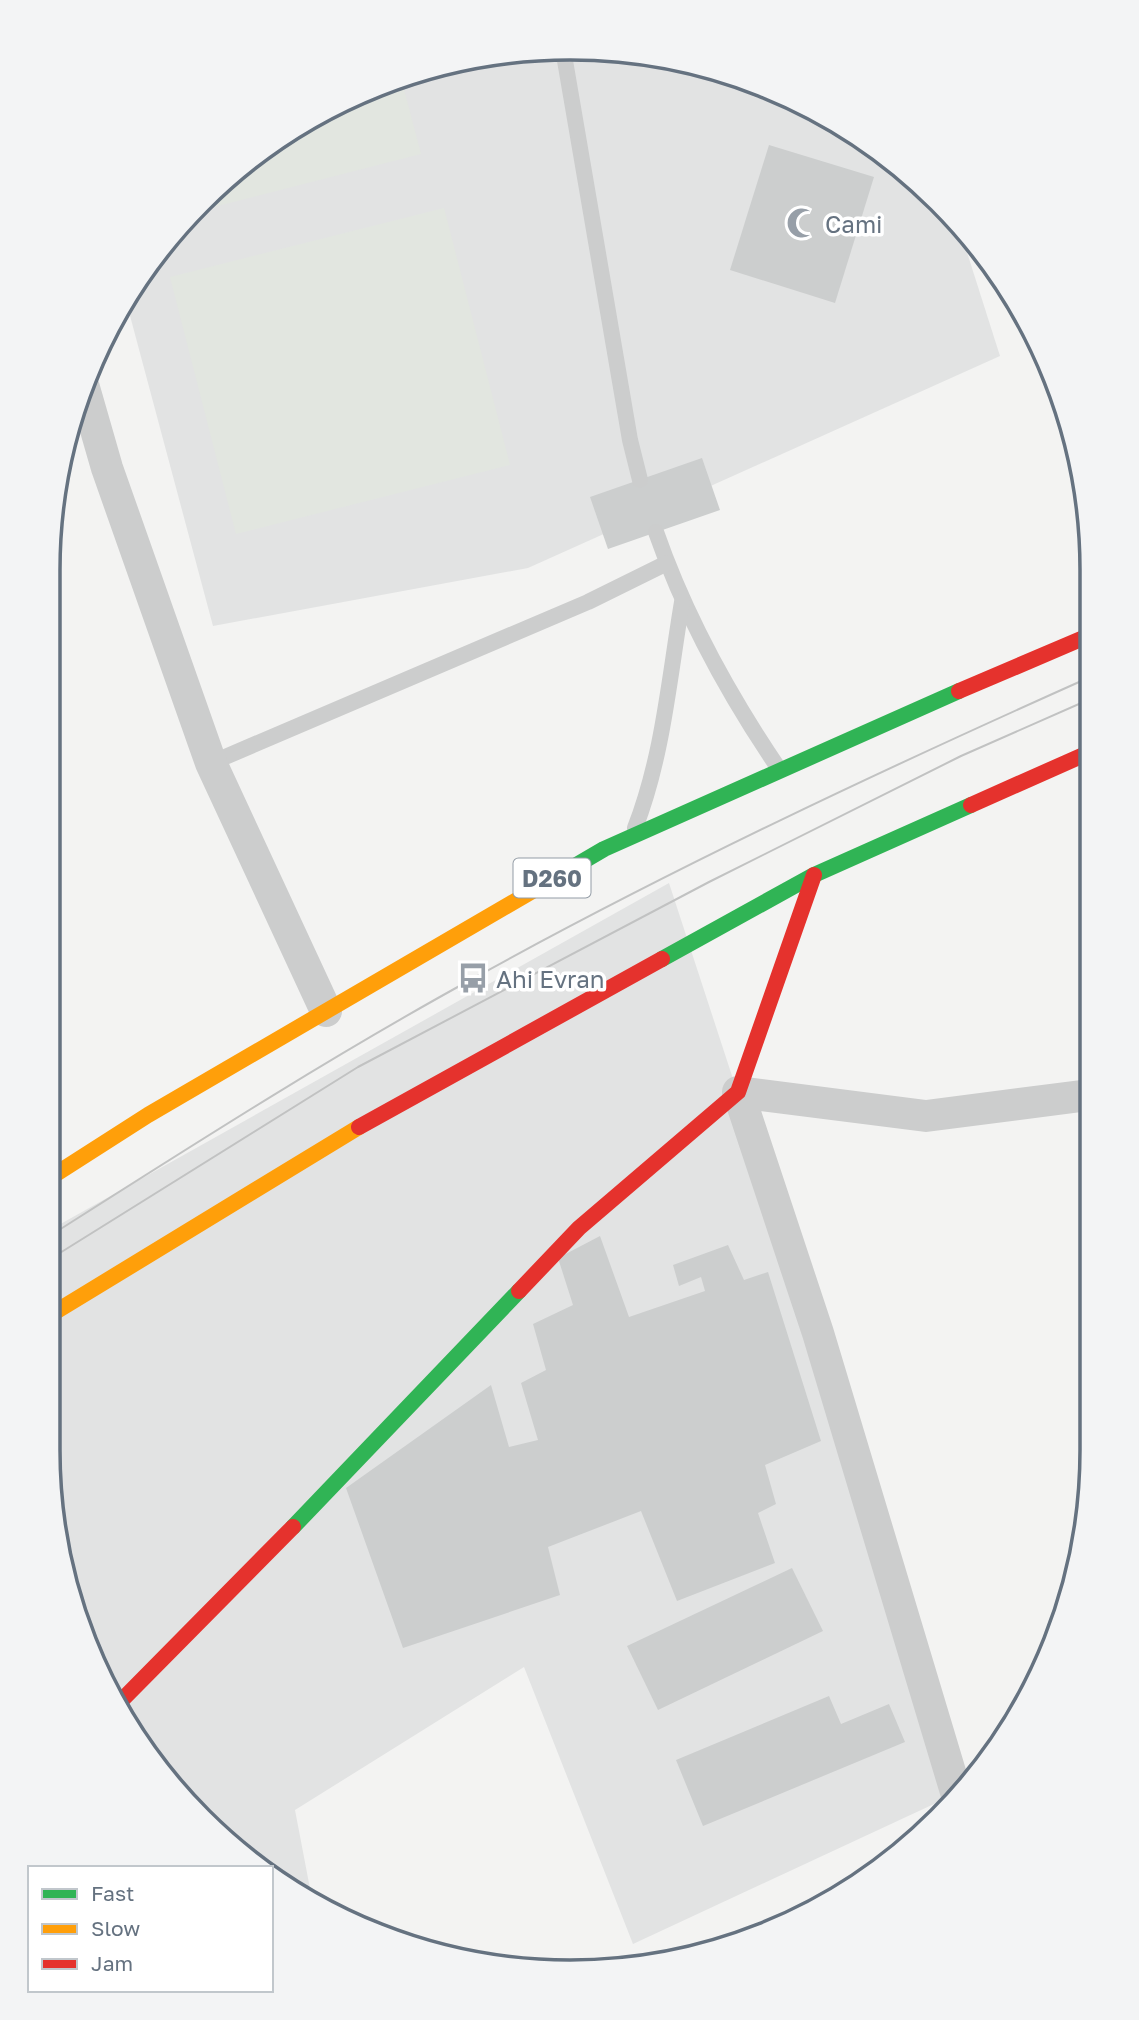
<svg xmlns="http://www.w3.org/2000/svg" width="1139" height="2020" font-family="'Golos Text',sans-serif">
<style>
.built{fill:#e2e3e3}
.green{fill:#e2e6e0}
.building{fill:#cccece}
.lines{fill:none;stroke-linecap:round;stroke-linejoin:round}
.lane{stroke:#cccdcd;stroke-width:16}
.street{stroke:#cccdcd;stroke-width:32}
.fast{stroke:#30b455;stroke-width:16}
.slow{stroke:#ff9f0a;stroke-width:16}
.jam{stroke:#e5322d;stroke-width:16}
.tram{stroke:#c1c2c2;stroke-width:2}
.labels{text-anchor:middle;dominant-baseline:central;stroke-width:7;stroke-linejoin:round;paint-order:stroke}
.shield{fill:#fff;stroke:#939ca6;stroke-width:2}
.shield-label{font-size:23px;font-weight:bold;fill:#657280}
.poi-label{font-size:24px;fill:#657280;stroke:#fff;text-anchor:start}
.rim{fill:none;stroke:#657280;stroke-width:3.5}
</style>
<rect width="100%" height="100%" fill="#f3f3f2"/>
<!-- built -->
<g class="built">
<path d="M536 48 638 52 738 75 831 117 938 200 958 224 1000 356 528 568 213 626 125 297 177 225 252 155 339 101 435 65Z"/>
<path d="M669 883 963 1783 934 1804 633 1944 524 1667 295 1810 312 1899 279 1885 271 1877V1868H261L155 1768 75 1618 47 1450 48 1231Z"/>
</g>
<!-- green -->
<g class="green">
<path d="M401 78 421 154 190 213 252 155 339 101Z"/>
<path d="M444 208 510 465 236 534 170 277Z"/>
</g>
<!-- building -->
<g class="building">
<path d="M769 145 874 177 835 303 730 270Z"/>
<path d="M702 458 720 510 608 549 590 497Z"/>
<path d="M600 1236 629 1317 705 1291 701 1277 679 1286 673 1265 728 1245 744 1280 768 1272 821 1441 765 1465 776 1504 758 1513 775 1563 677 1601 641 1511 548 1547 560 1595 403 1648 346 1488 491 1385 509 1447 538 1440 521 1383 546 1370 533 1324 573 1305 558 1258Z"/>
<path d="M792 1568 823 1631 658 1710 627 1646Z"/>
<path d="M829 1696 841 1724 889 1704 905 1742 703 1826 676 1760Z"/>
</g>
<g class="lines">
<!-- lane -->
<g class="lane">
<path d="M563 49 630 440 640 480"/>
<path d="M656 532C686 618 728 694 779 769"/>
<path d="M211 763 588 602 667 563"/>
<path d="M635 828C663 756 669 679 682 602"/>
</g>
<!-- street -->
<g class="street">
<path d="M84 388 107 468 211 763 326 1011"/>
<path d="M956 1792 818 1333 738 1092 926 1116 1089 1095"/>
</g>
<!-- fast -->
<g class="fast">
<path d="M546 883 604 849 959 691"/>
<path d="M662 959 814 875 971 805"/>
<path d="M293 1527 519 1291"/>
</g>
<!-- slow -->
<g class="slow">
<path d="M48 1179 148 1115 546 883"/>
<path d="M47 1317 359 1127"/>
</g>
<!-- jam -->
<g class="jam">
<path d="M959 691 1088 636"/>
<path d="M971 805 1088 753"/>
<path d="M359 1127 662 959"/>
<path d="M519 1291 579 1228 738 1092 814 875"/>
<path d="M120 1702 293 1527"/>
</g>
<!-- tram -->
<g class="tram">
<path d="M48 1237C188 1148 328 1058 474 978 673 868 880 771 1088 678"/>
<path d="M47 1261 358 1067 709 882 961 756 1088 700"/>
</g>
</g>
<!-- icons -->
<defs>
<g id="mosque-bare" transform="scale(2.415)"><path d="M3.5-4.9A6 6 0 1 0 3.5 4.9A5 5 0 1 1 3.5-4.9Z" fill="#979fa8" stroke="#fff" stroke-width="2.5" paint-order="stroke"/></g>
<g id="bus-bare" transform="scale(2.415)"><path d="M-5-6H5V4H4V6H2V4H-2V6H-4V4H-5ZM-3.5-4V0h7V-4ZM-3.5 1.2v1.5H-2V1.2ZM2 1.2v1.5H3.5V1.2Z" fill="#979fa8" stroke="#fff" stroke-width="2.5" paint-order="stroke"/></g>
</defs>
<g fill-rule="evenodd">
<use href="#mosque-bare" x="802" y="223"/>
<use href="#bus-bare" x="473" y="978"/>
</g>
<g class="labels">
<!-- shield labels -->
<rect class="shield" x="513.5" y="858.5" width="77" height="39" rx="5"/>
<g class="shield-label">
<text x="552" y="878">D260</text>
</g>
<!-- poi labels -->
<g class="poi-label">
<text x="825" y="223">Cami</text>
<text x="496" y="978">Ahi Evran</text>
</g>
</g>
<!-- crop -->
<path d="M0 0H1139V2020H0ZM570 60H570A510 510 0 0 1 1080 570V1450A510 510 0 0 1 570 1960H570A510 510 0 0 1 60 1450V570A510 510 0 0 1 570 60Z" fill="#f3f4f5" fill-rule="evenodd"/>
<path class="rim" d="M570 60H570A510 510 0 0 1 1080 570V1450A510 510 0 0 1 570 1960H570A510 510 0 0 1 60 1450V570A510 510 0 0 1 570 60Z"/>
<!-- legend -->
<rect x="28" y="1866" width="245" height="126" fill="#ffffff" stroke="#c1c7cc" stroke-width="2"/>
<rect x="42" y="1889" width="35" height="10" fill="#30b455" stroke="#c1c7cc" stroke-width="2"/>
<text x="91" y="1901" font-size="21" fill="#657280">Fast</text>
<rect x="42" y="1924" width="35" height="10" fill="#ff9f0a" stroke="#c1c7cc" stroke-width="2"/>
<text x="91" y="1936" font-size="21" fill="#657280">Slow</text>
<rect x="42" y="1959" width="35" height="10" fill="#e5322d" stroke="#c1c7cc" stroke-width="2"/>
<text x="91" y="1971" font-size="21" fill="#657280">Jam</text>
</svg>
